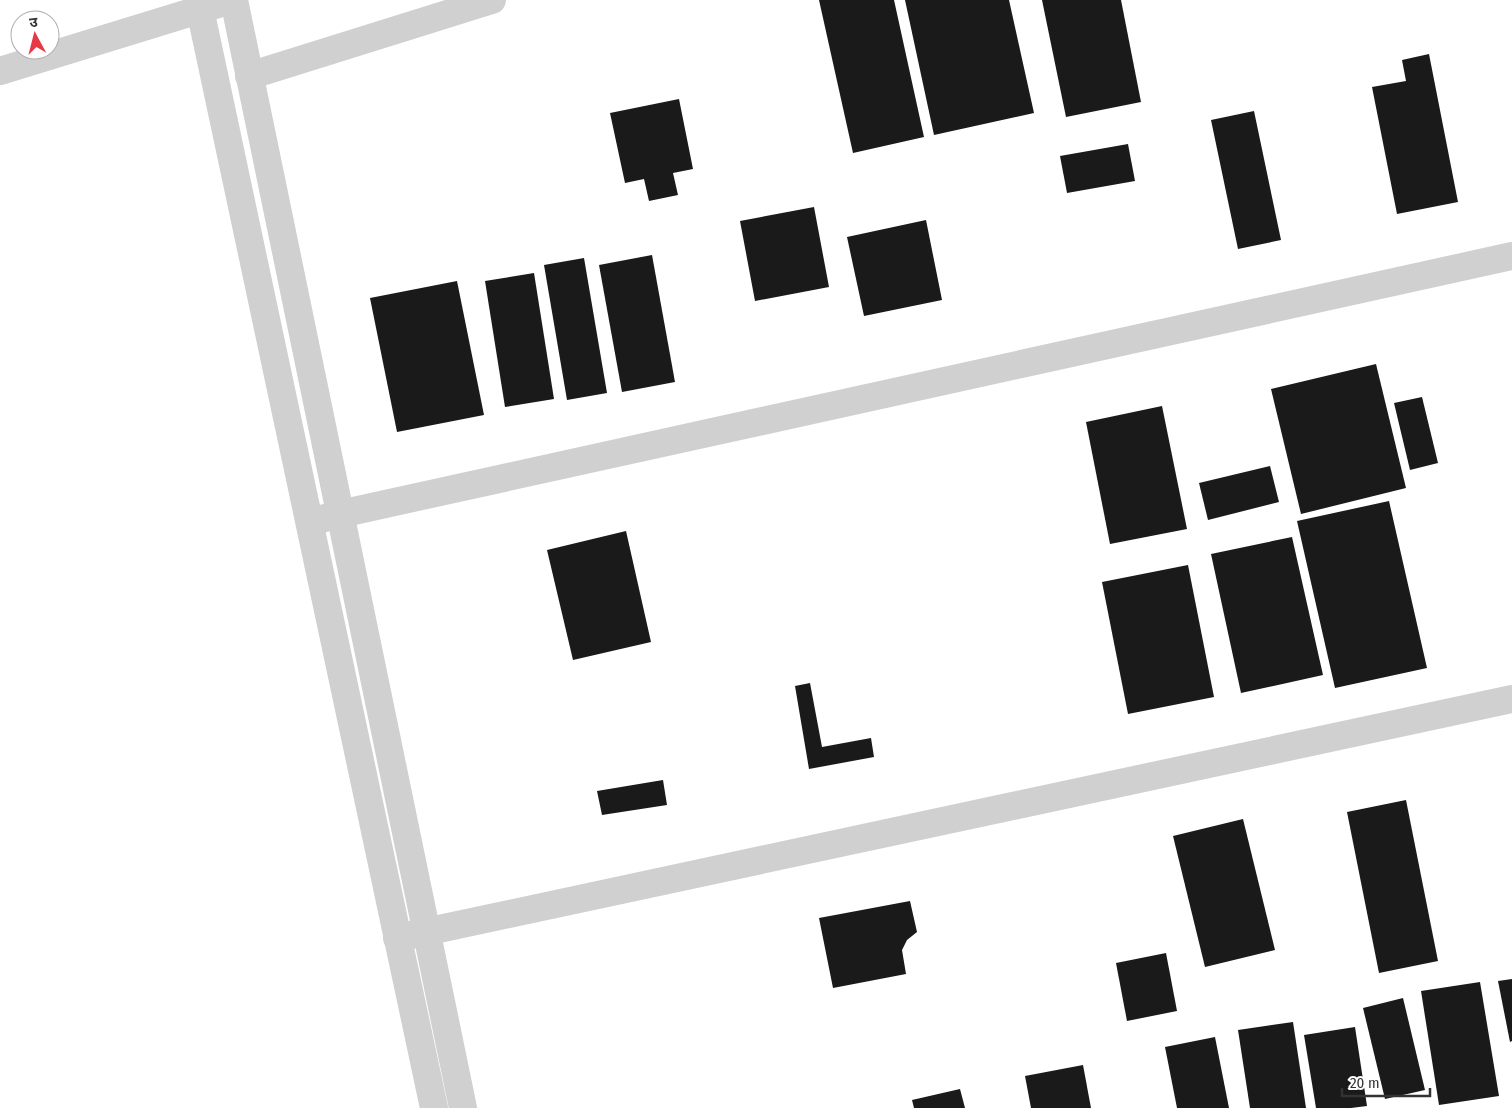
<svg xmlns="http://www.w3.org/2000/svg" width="1512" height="1108" font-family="'Fira Sans Condensed','Noto Sans Devanagari',sans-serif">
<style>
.building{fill:#1a1a1a}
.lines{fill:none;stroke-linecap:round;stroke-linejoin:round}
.minor{stroke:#d0d0d0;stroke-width:28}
</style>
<rect width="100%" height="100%" fill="#fff"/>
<!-- building -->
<g class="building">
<path d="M819 0H894L924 137 853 153Z"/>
<path d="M905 0H1009L1034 113 934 135Z"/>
<path d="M1042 0H1121L1141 102 1066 117Z"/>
<path d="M1429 54 1458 202 1397 214 1372 87 1406 81 1402 60Z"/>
<path d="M679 99 693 169 673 173 678 195 649 201 644 179 625 183 610 113Z"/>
<path d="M1254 111 1281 240 1238 249 1211 120Z"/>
<path d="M1128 144 1135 181 1067 193 1060 156Z"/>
<path d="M814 207 829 287 755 301 740 221Z"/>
<path d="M926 220 942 300 864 316 847 237Z"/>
<path d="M652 255 675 382 622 392 599 265Z"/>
<path d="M584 258 607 393 567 400 544 265Z"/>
<path d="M534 273 554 399 505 407 485 281Z"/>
<path d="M457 281 484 415 397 432 370 298Z"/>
<path d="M1376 364 1406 488 1301 514 1271 389Z"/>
<path d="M1422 397 1438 463 1410 470 1394 403Z"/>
<path d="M1162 406 1187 529 1110 544 1086 422Z"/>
<path d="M1270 466 1279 502 1208 520 1199 483Z"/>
<path d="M1389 501 1427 668 1335 688 1297 521Z"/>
<path d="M626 531 651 642 573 660 547 550Z"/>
<path d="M1292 537 1323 675 1241 693 1211 554Z"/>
<path d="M1188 565 1214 697 1128 714 1102 582Z"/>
<path d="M810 683 822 747 871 738 874 757 809 769 795 686Z"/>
<path d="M663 780 667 805 602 815 597 791Z"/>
<path d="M1406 800 1438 961 1379 973 1347 812Z"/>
<path d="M1243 819 1275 950 1205 967 1173 836Z"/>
<path d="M910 901 917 932 907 940 902 950 906 974 833 988 819 918Z"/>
<path d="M1166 953 1177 1011 1127 1021 1116 963Z"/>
<path d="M1512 979V1041L1510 1042 1498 981Z"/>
<path d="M1480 982 1499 1096 1439 1105 1421 991Z"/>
<path d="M1403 998 1425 1090 1385 1099 1363 1008Z"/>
<path d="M1293 1022 1306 1108H1250L1238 1030Z"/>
<path d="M1355 1027 1367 1106 1351 1108H1316L1304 1035Z"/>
<path d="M1215 1037 1229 1108H1177L1165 1047Z"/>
<path d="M1083 1065 1091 1108H1031L1025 1076Z"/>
<path d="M960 1089 965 1108H914L912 1100Z"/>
</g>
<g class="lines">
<!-- minor -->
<g class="minor">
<path d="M234 0 463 1108"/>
<path d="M200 9 434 1108"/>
<path d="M0 71 218 4"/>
<path d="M249 76 492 0"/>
<path d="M310 522 340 514 1512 256"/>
<path d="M397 938 1512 699"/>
</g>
</g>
<!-- north arrow -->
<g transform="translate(35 35) rotate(353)"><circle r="24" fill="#ffffff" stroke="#adadad"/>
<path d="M0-4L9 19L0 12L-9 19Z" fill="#e63946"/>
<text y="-8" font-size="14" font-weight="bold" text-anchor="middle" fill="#333333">उ</text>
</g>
<!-- scale -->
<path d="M1342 1088v8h88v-8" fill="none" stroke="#333333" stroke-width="2.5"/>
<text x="1350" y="1088" font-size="15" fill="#333333" stroke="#ffffff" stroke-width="4" paint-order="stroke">20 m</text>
</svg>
